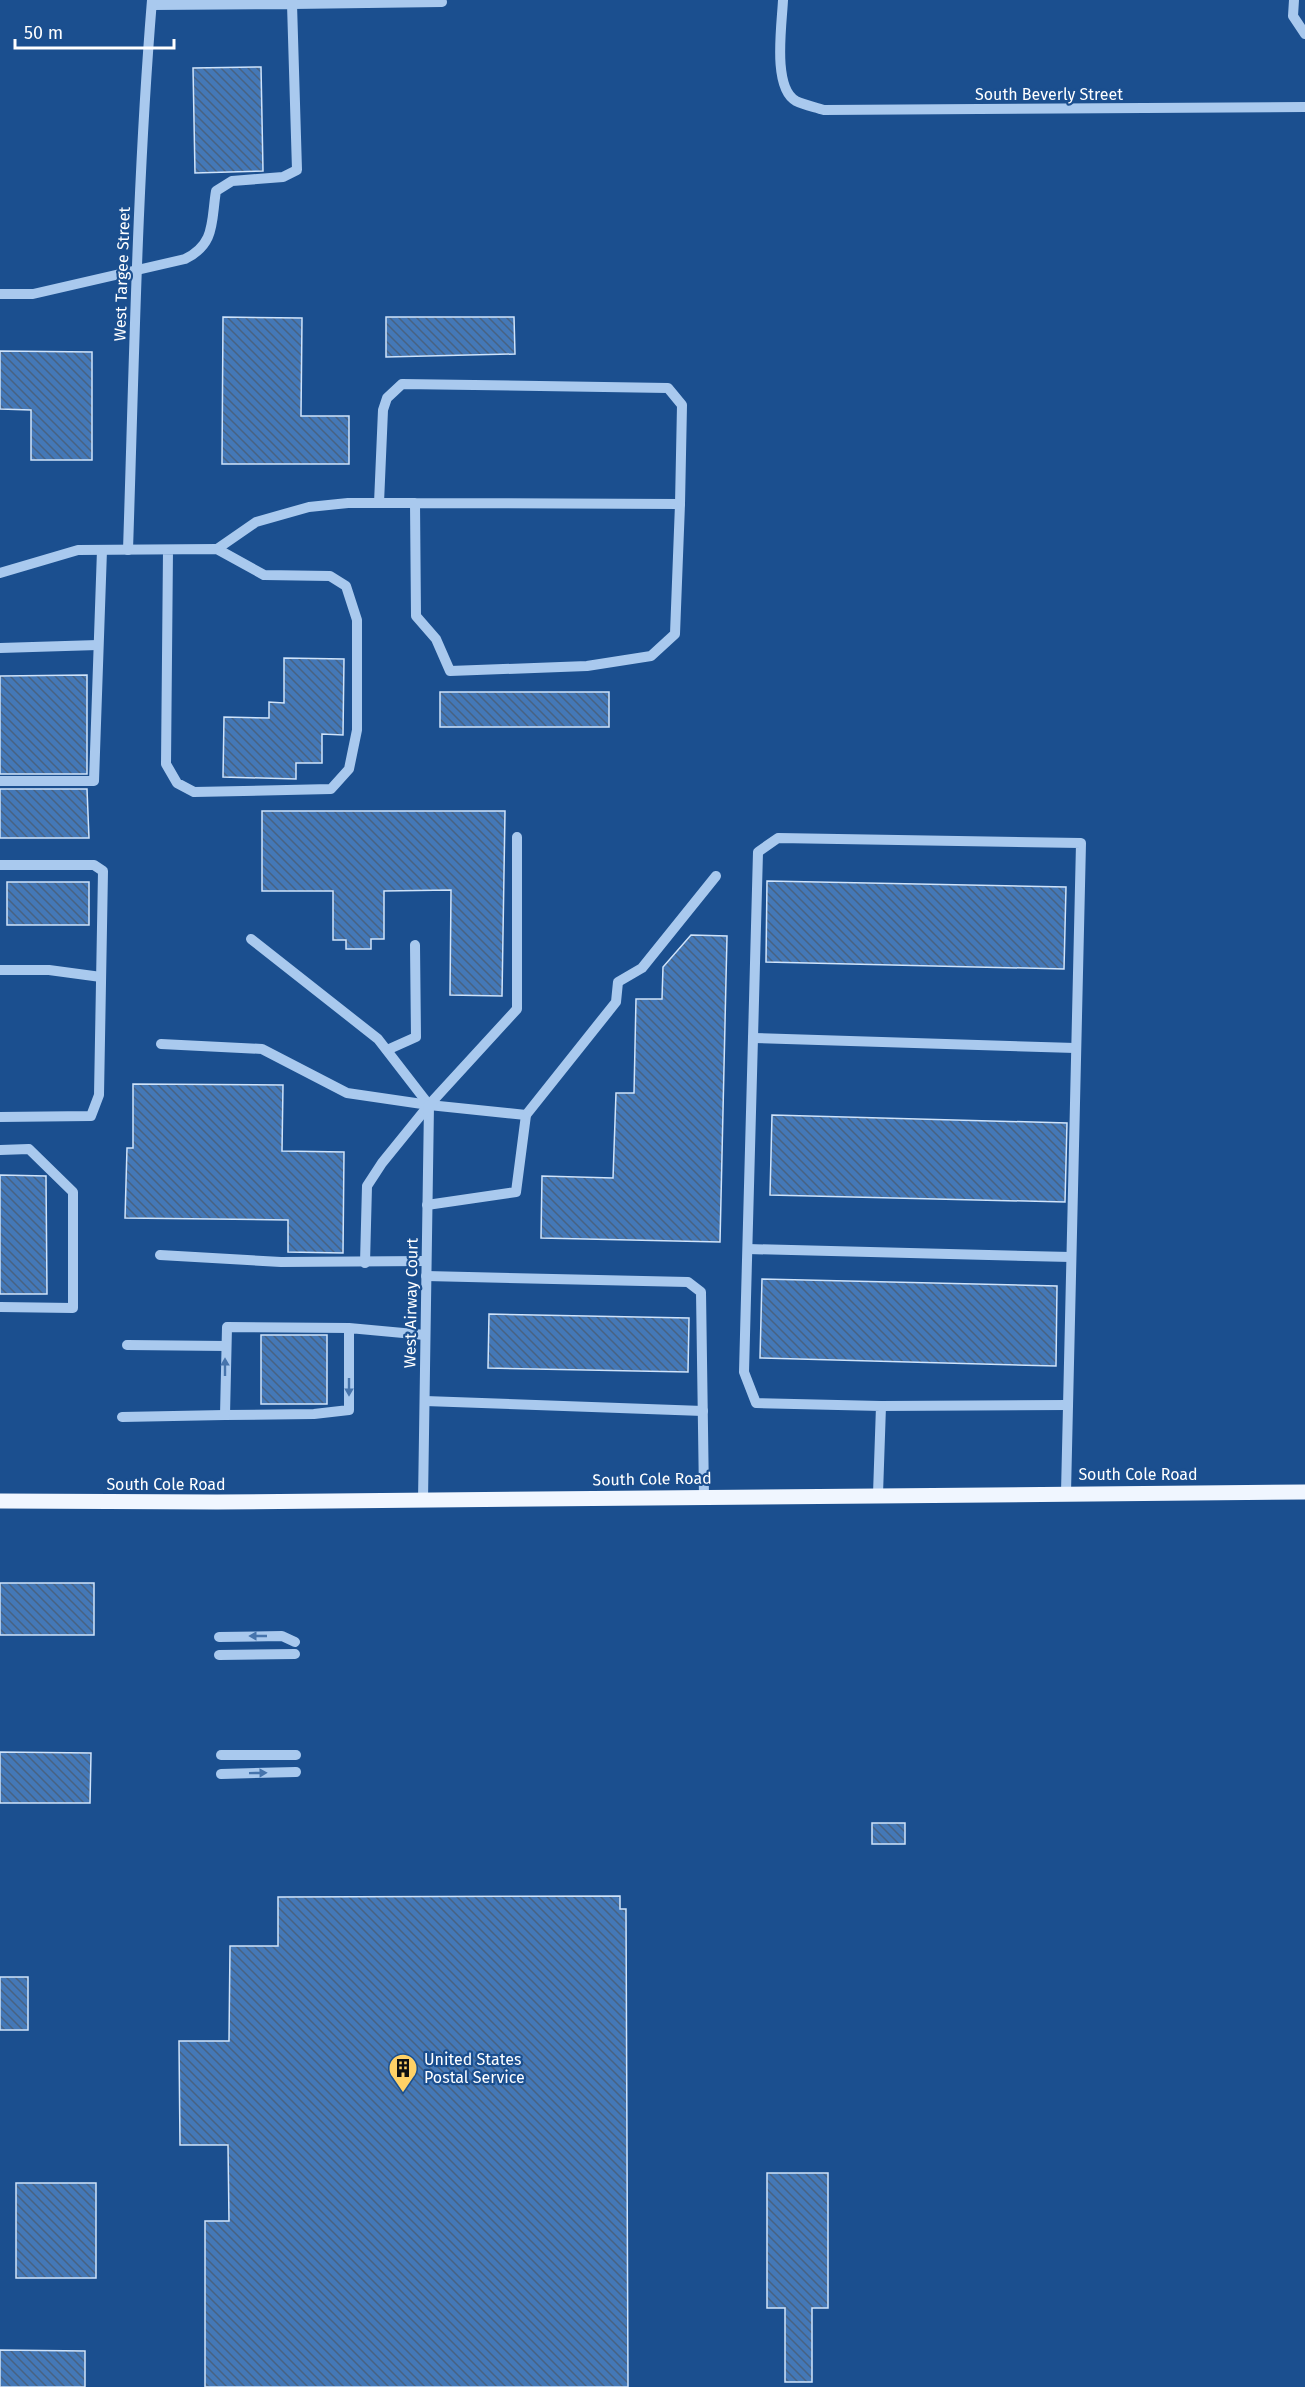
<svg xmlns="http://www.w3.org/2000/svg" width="1305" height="2387" font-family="'Fira Sans',sans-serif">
<defs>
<pattern id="building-back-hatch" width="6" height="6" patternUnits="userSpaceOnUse" patternTransform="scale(1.5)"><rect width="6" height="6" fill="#4478b7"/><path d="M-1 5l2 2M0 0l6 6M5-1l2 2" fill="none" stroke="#486282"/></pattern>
</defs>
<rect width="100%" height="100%" fill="#1b4f8f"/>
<g fill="url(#building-back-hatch)" stroke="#cfe3fa" stroke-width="1.5">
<polygon points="261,67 263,171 195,173 193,68"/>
<polygon points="223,317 302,318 301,416 349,416 349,464 222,464"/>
<polygon points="386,317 514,317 515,354 386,357"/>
<polygon points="0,351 92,352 92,460 31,460 31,410 0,409"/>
<polygon points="284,658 344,659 343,735 322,734 322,763 296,763 296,779 223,777 224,717 269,718 269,702 284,703"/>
<polygon points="87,675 87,774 0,774 0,676"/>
<rect x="440" y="692" width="169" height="35"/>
<polygon points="0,789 87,789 89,838 0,838"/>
<polygon points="262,811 505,811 502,996 450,995 451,890 384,891 384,939 371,939 371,949 346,949 346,940 333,940 333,891 262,891"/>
<polygon points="767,881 1066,887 1064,969 766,962"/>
<rect x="7" y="882" width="82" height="43"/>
<polygon points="691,935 727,936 720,1242 541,1238 542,1176 613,1178 616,1093 634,1093 636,999 662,999 663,967"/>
<polygon points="133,1084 283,1085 282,1151 344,1152 343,1253 288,1252 288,1220 125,1218 127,1148 133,1148"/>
<polygon points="772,1115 1067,1123 1065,1202 770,1195"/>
<polygon points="0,1175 46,1176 47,1294 0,1294"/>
<polygon points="762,1279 1057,1286 1056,1366 760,1358"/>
<polygon points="489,1314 689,1318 688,1372 488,1368"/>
<rect x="261" y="1335" width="66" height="69"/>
<rect x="0" y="1583" width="94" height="52"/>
<polygon points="0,1752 91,1753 90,1803 0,1803"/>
<rect x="872" y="1823" width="33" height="21"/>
<polygon points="620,1896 620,1909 626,1909 628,2387 205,2387 205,2221 229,2221 228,2145 180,2145 179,2041 229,2041 230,1946 278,1946 278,1897"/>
<rect x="0" y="1977" width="28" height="53"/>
<polygon points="767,2173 828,2173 828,2308 812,2308 812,2382 785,2382 785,2308 767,2308"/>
<rect x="16" y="2183" width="80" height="95"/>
<polygon points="0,2350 85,2351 85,2387 0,2387"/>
</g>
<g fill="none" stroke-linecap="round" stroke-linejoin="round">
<g stroke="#a9c9ee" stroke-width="10">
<path d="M783 0C782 24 772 88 796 101 804 105 815 107 824 110L1305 107"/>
<polyline points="1294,0 1293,16 1305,34"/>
<polyline points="292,4 442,2"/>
<path d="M0 294H33L185 259C216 244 211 221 216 191L232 181 283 177 297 170 292 4 152 5"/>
<polyline points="379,503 383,410 387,398 402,384 668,388 682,405 680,504"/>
<polyline points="217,549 256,522 309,507 348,503 415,503 680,504 675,634 651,656 587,666 450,671 436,639 416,616 415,503"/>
<path d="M128 550C134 367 137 183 152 0"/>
<polyline points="0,573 78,550 217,549 264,575 330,576 346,586 357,620 357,730 349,769 331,789 194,792 177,783 166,764 168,550"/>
<polyline points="0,648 98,645"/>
<polyline points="0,781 94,781 102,550"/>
<polyline points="0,865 94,865 103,871 99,1095 91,1116 0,1117"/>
<polyline points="251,939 378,1039 429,1105"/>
<polyline points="0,970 49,970 101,977"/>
<polyline points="753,1038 1075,1048"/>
<polyline points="161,1044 262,1049 347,1093 429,1105 526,1115"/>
<polyline points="387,1050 416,1037 415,945"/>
<polyline points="0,1150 29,1149 73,1192 73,1308 0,1307"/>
<polyline points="427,1205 516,1192 526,1115 616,1002 618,982 642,968 716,876"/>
<polyline points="748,1249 1071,1257"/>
<polyline points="160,1255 281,1262 426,1261"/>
<polyline points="365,1263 367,1186 382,1163 429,1105 517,1009 517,837"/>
<polyline points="426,1276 688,1282 701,1292 704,1496"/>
<polyline points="349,1328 349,1410 314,1414 225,1415 227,1327 349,1328 425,1335"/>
<polyline points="127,1345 226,1346"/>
<polyline points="425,1401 703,1411"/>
<polyline points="881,1406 1068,1405"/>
<polyline points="122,1417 225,1415"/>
<polyline points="878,1494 881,1406 756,1403 744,1372 758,852 778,838 1081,843 1066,1493"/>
<polyline points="423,1501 429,1105"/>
<polyline points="219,1637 282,1636 295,1642"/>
<polyline points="219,1655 295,1654"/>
<polyline points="221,1755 296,1755"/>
<polyline points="221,1774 296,1772"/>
</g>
<polyline stroke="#f0f6ff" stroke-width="15" points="0,1501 217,1502 1305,1492"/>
</g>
<defs><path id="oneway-solid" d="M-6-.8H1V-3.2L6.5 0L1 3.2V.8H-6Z" transform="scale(1.5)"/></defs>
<g fill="#4674ac">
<use href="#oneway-solid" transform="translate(225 1367) rotate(-90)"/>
<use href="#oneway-solid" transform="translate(349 1387) rotate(90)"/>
<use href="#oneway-solid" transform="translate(258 1636) rotate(180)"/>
<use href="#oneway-solid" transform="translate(258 1773) rotate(-1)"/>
</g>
<defs>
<g id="building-pin" transform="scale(1.5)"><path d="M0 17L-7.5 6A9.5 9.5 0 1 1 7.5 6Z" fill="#ffd166" stroke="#1b4f8f"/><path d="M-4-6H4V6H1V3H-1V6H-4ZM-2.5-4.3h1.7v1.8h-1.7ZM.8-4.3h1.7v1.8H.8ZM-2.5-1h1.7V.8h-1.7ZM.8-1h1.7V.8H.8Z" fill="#111"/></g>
</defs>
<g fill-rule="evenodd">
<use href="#building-pin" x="403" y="2068"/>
</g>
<g text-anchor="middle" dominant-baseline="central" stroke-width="4.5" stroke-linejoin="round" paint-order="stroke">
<g font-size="16" fill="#fff" stroke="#1b4f8f">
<text x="1049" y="94">South Beverly Street</text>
<text transform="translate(122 274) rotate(-88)">West Targee Street</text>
<text transform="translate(411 1303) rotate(-89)">West Airway Court</text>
<text x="1138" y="1474">South Cole Road</text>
<text transform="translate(652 1479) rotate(-1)">South Cole Road</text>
<text x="166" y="1484">South Cole Road</text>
</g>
<g font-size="16" fill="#fff" stroke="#1b4f8f" text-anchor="start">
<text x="424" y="2059">United States<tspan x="424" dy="18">Postal Service</tspan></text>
</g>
</g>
<path d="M15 39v9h159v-9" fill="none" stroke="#ffffff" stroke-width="3"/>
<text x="24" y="39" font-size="18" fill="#ffffff" stroke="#1b4f8f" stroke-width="4.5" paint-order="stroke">50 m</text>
</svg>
